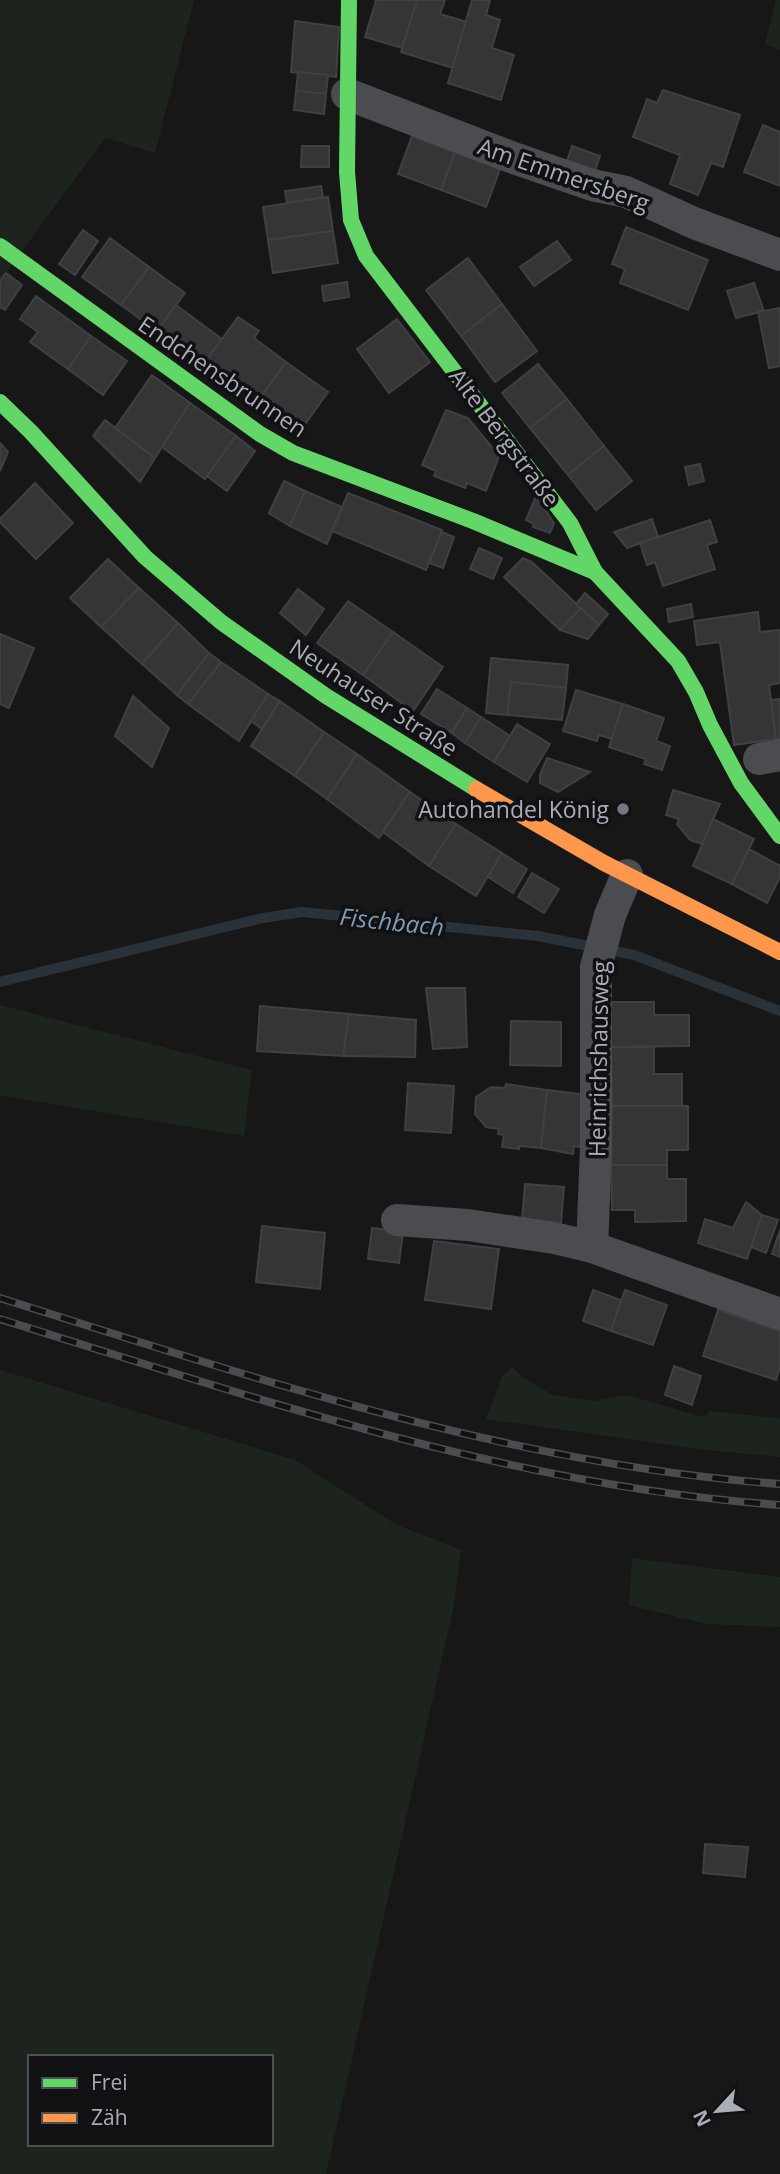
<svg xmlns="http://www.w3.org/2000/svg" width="780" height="2174" font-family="'Open Sans',sans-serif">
<rect width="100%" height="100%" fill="#171717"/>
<g fill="#1d241e" fill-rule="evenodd">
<polygon points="0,0 194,0 155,153 105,138 0,281"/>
<polygon points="776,0 780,0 780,50 765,44"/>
<polygon points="0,1005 252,1070 244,1136 0,1095"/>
<polygon points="513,1367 522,1377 553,1395 593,1401 627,1395 703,1417 710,1411 780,1418 780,1457 706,1450 486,1419 502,1376"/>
<path d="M0 1370 295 1460 397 1525 461 1550 454 1605 326 2174H0ZM30 2057H271V2144H30Z"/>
<polygon points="632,1558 780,1577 780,1627 706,1624 629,1605"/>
</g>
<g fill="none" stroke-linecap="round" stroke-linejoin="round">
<polyline stroke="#2a3239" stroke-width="10" points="0,982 263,918 302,912 538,936 634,955 780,1011"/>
</g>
<g fill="#353536" stroke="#3f4043" stroke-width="2">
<polygon points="375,0 417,0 402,48 365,37 376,1"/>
<polygon points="417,0 445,0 440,14 467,22 453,68 401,52"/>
<polygon points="472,0 490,0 486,15 500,20 492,48 514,55 501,100 448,83"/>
<polygon points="295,21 339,27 336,77 291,72"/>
<polygon points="298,72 328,75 326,94 296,91"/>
<polygon points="663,90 740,115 723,167 711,163 698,195 670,184 680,155 633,137 647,99 657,103"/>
<polygon points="296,91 326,94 324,114 294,110"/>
<polygon points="763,125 780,132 780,186 744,172"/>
<polygon points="412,136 455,152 441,190 398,174"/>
<polygon points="302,146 329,146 329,167 301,167"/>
<polygon points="572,146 600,156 594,174 566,164"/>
<polygon points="455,152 500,169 486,207 441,190"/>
<polygon points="321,186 323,197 287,203 285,191"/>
<polygon points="328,197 333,231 268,240 263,207"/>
<polygon points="626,227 708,260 688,310 620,283 625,269 612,264"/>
<polygon points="83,230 98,241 75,275 59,264"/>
<polygon points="333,231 338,263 273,273 268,240"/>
<polygon points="110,238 149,267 121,305 82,277"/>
<polygon points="557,241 571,260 534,286 520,267"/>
<polygon points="468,258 502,304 461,336 426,290"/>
<polygon points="149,267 185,293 157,331 121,305"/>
<polygon points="6,273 22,285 5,310 0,307 0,281"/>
<polygon points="347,282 349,297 324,301 322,286"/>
<polygon points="754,283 764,311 736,318 727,291"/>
<polygon points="36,296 91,336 68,369 30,342 38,332 20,319"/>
<polygon points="502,304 537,351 495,382 461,336"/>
<polygon points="176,305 222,339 203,365 157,331"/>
<polygon points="780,308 780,366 769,368 758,312"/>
<polygon points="238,317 259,331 254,338 286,362 256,404 203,365"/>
<polygon points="397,319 430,362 389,393 357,349"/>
<polygon points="91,336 127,361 103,395 68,369"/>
<polygon points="286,362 328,392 298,434 256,404"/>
<polygon points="538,364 567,399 530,428 502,393"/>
<polygon points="152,375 190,403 155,458 115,428"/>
<polygon points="567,399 604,446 568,475 530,428"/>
<polygon points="190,403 236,436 205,479 162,447"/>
<polygon points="446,410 468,418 499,456 486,491 467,483 465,488 434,476 436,471 422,465"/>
<polygon points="105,420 155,458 140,482 93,436"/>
<polygon points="236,436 255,451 227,491 207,476"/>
<polygon points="0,443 8,452 0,471"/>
<polygon points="604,446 632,481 596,510 568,475"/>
<polygon points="700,464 704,481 689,485 685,467"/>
<polygon points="284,481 305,491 290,526 269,513"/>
<polygon points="35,483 73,523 36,559 0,522 0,519"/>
<polygon points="305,491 342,507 327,544 290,526"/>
<polygon points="348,493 442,530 426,570 332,531"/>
<polygon points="536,496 554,523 550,533 533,527 534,524 526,520"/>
<polygon points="652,519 658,537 627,548 614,532"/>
<polygon points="710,520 717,542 707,545 715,569 663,586 655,562 647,565 640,543"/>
<polygon points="442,532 454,537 443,568 429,563"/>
<polygon points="479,548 502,558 493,579 470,569"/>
<polygon points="523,558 532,562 581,608 560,630 504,577"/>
<polygon points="108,559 139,588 101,627 70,598"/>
<polygon points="139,588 178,623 142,664 101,627"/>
<polygon points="298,589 324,609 306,635 280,613"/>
<polygon points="585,593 608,614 599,625 576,604"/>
<polygon points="348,601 393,632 363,675 317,643"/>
<polygon points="691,604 693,617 669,622 667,609"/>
<polygon points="581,608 599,625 588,639 560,630"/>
<polygon points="758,612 760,632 780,630 780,683 769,685 776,739 734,745 720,642 697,645 694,621"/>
<polygon points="178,623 209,653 177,695 142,664"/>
<polygon points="393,632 443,667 413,711 363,675"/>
<polygon points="0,634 34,648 9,708 0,704"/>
<polygon points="209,653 221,662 188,704 177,695"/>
<polygon points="491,658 568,665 566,688 511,682 507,715 486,713"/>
<polygon points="221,662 268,694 239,741 188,704"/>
<polygon points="511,682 566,688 562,720 507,715"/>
<polygon points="437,689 467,708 452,733 421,714"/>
<polygon points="576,690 623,704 612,739 599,735 597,741 563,731"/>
<polygon points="268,694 280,701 262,729 251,721"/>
<polygon points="133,696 169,728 152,767 115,736"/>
<polygon points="780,699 780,739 776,739 771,700"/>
<polygon points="280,701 324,732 295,776 251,746"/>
<polygon points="623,704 664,718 656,741 670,746 662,770 644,764 646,759 609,747"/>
<polygon points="467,708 481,717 465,743 452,733"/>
<polygon points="481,717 510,736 494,762 465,743"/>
<polygon points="517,724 550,744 527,782 494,762"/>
<polygon points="324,732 357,754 327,799 295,776"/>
<polygon points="357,754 410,792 379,838 327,799"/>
<polygon points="547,758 590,772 558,792 540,783 540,775"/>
<polygon points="673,790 720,804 702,844 690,840 677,824 679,819 666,815"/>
<polygon points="410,792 456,824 429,866 383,832"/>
<polygon points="713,819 754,839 732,884 693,866"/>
<polygon points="456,824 502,853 476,896 429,866"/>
<polygon points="749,849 780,866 780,877 767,903 732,884"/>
<polygon points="502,853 527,869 513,893 488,877"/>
<polygon points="532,873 559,889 544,913 518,897"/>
<polygon points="426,988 465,988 467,1047 433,1049"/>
<polygon points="611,1002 654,1002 654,1015 689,1015 689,1046 611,1047"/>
<polygon points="260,1006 349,1014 343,1056 257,1051"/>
<polygon points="349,1014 416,1020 415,1057 343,1056"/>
<polygon points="511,1021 561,1022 561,1066 510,1065"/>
<polygon points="611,1047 654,1047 654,1074 682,1074 682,1106 612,1106"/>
<polygon points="408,1083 454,1086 451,1133 405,1130"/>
<polygon points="506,1084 547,1090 541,1148 519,1146 519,1149 502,1147 504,1135 498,1134 499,1129 486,1127 475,1114 476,1097 491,1087 505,1088"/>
<polygon points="547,1090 587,1095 586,1148 574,1146 573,1154 541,1148"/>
<polygon points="612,1106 688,1106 688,1150 667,1150 667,1165 611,1165"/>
<polygon points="611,1165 667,1165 667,1179 686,1179 686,1221 635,1222 635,1210 612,1210"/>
<polygon points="525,1184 564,1187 561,1223 522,1220"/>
<polygon points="746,1202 762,1215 747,1259 698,1243 705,1219 733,1228"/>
<polygon points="762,1215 778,1220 766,1253 751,1247"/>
<polygon points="262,1226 325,1233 320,1289 256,1282"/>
<polygon points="372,1228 403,1232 399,1263 368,1259"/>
<polygon points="780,1230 780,1257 772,1254"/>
<polygon points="434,1241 499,1249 491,1309 425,1300"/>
<polygon points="593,1290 621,1300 611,1331 583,1321"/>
<polygon points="625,1290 667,1305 653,1345 611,1331"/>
<polygon points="718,1310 780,1331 780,1367 776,1380 703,1356"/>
<polygon points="674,1366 701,1376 692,1405 665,1395"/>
<polygon points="705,1844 748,1847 745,1877 703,1873"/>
</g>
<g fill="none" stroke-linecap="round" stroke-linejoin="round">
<g stroke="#4b4c50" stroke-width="32">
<polyline points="347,94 511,157 592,185 626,192 694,223 780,255"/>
<polyline points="759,759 780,755"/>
<polyline points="397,1220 468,1225 554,1238 592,1247 780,1314"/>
<polyline points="592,1247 596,1148 596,967 610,915 627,875"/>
</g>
<g stroke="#63d668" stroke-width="16">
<polyline points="349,0 347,172 351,220 366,256 570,523 595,572 678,661 696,692 710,725 741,783 780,836"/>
<polyline points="0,246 260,434 293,453 473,521 595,572"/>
<polyline points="0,402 31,432 145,557 221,622 326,696 476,789"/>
</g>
<polyline stroke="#ff974d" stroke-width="16" points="476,789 604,863 780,952"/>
<g stroke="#4b4c4f" stroke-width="8">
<g id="rail">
<path d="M0 1298C254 1378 512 1465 780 1484"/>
<path d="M0 1319C255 1398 512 1486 780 1505"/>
</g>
</g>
<use href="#rail" stroke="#111113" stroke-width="5" stroke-dasharray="16" stroke-linecap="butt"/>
</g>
<circle fill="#757880" stroke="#111113" stroke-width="2.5" cx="623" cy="809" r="7"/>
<g text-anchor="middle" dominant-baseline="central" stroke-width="7" stroke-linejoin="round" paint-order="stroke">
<g font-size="23" fill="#a8adb8" stroke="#111113">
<text transform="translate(564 174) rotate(19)">Am Emmersberg</text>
<text transform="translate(223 376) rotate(34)">Endchensbrunnen</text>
<text transform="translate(505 437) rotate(53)">Alte Bergstraße</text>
<text transform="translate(374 697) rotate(33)">Neuhauser Straße</text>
<text transform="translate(598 1059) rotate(-89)">Heinrichshausweg</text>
</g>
<g font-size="23" fill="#a8adb8" stroke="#111113" text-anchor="end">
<text x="609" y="809">Autohandel König</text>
</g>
<g font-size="24" font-style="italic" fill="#7f9bb3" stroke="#111113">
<text transform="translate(392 921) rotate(6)">Fischbach</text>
</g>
</g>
<rect x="28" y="2055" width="245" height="91" fill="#111113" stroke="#4d4f55" stroke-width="2"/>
<rect x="42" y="2078" width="35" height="10" fill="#63d668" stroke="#4d4f55" stroke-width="2"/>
<text x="91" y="2090" font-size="21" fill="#a8adb8">Frei</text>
<rect x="42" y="2113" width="35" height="10" fill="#ff974d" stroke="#4d4f55" stroke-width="2"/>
<text x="91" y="2125" font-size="21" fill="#a8adb8">Zäh</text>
<g transform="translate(717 2111) rotate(244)" stroke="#111113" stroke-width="5" paint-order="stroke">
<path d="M0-5L12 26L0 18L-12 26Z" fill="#a8adb8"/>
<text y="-10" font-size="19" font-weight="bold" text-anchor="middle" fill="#a8adb8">N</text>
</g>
</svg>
